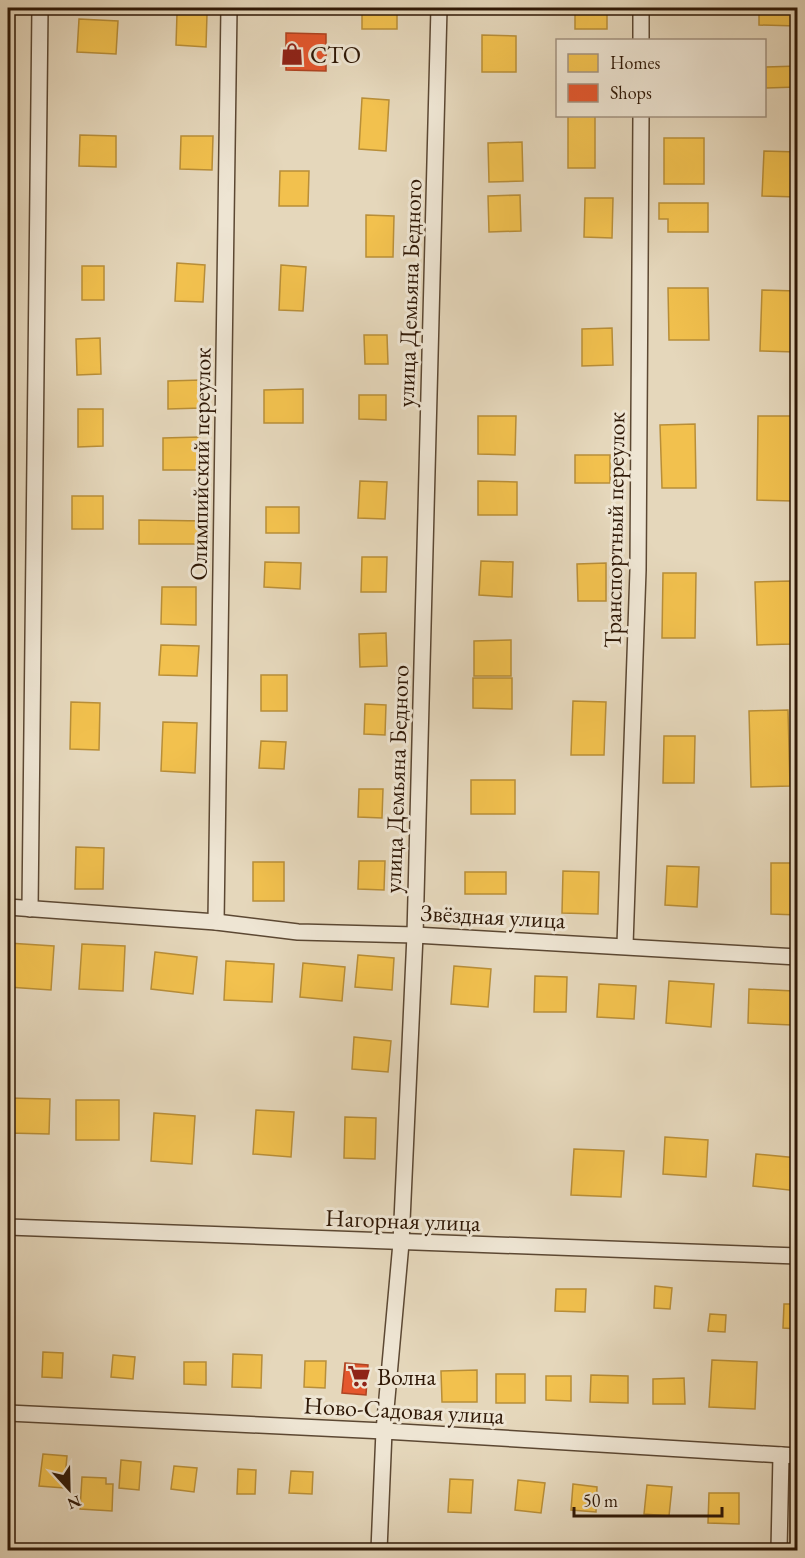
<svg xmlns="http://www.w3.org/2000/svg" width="805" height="1558" font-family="'EB Garamond',serif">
<rect width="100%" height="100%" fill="#e5d7bb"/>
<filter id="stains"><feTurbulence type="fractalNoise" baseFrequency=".00333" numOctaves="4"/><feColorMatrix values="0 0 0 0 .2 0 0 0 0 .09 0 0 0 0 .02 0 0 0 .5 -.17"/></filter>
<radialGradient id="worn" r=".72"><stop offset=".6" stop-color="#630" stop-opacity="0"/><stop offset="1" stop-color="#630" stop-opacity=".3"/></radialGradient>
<g fill="#f2c14e" stroke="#b88e38" stroke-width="1.5">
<rect x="362" y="8" width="35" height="21"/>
<rect x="575" y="8" width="32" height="21"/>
<polygon points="759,8 798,8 797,26 759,25"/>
<polygon points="177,13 207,14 206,47 176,45"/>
<polygon points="79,19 118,21 116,54 77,52"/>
<polygon points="482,35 516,36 516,72 482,72"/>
<polygon points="8,48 12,49 10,95 8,95"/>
<polygon points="798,66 798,87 766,88 766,67"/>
<polygon points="362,98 389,100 386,151 359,149"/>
<rect x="568" y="116" width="27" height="52"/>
<polygon points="80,135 116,136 116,167 79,166"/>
<polygon points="181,136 213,136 212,170 180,169"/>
<rect x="664" y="138" width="40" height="46"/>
<polygon points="522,142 523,181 489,182 488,143"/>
<polygon points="764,151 798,152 798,197 762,196"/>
<polygon points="280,171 309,171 308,206 279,206"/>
<polygon points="520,195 521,231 489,232 488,196"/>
<polygon points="585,198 613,198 612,238 584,237"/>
<polygon points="659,203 708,203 708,232 668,232 668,219 659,219"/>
<polygon points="366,215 394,216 393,257 366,257"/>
<polygon points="177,263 205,265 203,302 175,301"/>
<polygon points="281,265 306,267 303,311 279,310"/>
<rect x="82" y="266" width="22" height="34"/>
<polygon points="668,288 708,288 709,340 669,340"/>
<polygon points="762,290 797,291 795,352 760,351"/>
<polygon points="612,328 613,365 582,366 582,329"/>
<polygon points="364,335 387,335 388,364 365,364"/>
<polygon points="100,338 101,374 77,375 76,339"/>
<polygon points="201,380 202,408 168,409 168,381"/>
<polygon points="303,389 303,423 264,423 264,390"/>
<polygon points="359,395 386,395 386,420 359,419"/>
<polygon points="78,409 103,409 103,446 78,447"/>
<polygon points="478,416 516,416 515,455 478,454"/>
<polygon points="758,416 794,416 793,501 757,500"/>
<polygon points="695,424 696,488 662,488 660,425"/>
<polygon points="200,437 200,470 163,470 163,438"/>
<rect x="575" y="455" width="35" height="28"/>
<polygon points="360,481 387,482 385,519 358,518"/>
<polygon points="478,481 517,482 517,515 478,515"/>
<rect x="72" y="496" width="31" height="33"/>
<rect x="266" y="507" width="33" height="26"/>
<polygon points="139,520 205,521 204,544 139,544"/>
<polygon points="362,557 387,557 386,592 361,592"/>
<polygon points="481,561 513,562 512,597 479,595"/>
<polygon points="265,562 301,563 300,589 264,587"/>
<polygon points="606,563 606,601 578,601 577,564"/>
<polygon points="663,573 696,573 695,638 662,638"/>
<polygon points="790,581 792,644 757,645 755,582"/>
<polygon points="162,587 196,587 196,625 161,624"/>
<polygon points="386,633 387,666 360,667 359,634"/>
<polygon points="511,640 511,676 474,676 474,641"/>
<polygon points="161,645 199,646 197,676 159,675"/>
<rect x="261" y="675" width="26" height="36"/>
<polygon points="473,678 512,678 512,709 473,708"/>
<polygon points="573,701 606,702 604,755 571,755"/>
<polygon points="71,702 100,703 99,750 70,749"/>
<polygon points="365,704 386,705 385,735 364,734"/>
<polygon points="788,710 790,786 751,787 749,711"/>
<polygon points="163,722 197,723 195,773 161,771"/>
<rect x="8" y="728" width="5" height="36"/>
<polygon points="664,736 695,736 694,783 663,783"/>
<polygon points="261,741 286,742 284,769 259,768"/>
<rect x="471" y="780" width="44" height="34"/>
<polygon points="359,789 383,789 382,818 358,817"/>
<polygon points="76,847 104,848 103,889 75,889"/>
<polygon points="359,861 385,861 384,890 358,889"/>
<rect x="253" y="862" width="31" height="39"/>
<polygon points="771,863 798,863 798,915 771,914"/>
<polygon points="667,866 699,867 697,907 665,905"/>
<polygon points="563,871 599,872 598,914 562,913"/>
<rect x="465" y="872" width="41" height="22"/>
<polygon points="8,943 54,946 51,990 8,987"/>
<polygon points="82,944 125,946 123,991 79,989"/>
<polygon points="155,952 197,957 193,994 151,989"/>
<polygon points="358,955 394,958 392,990 355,987"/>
<polygon points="226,961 274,964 272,1002 224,1000"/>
<polygon points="303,963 345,967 342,1001 300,997"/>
<polygon points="454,966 491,969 488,1007 451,1004"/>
<polygon points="535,976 567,977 566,1012 534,1012"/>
<polygon points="669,981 714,984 711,1027 666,1023"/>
<polygon points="599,984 636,986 634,1019 597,1017"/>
<polygon points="749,989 794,991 792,1025 748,1023"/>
<polygon points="354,1037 391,1041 388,1072 352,1069"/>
<polygon points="8,1098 50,1099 49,1134 8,1133"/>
<rect x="76" y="1100" width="43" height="40"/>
<polygon points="256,1110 294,1112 291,1157 253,1154"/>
<polygon points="154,1113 195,1116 192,1164 151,1161"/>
<polygon points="345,1117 376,1118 375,1159 344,1158"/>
<polygon points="665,1137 708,1140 706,1177 663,1174"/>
<polygon points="574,1149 624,1151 621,1197 571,1195"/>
<polygon points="756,1154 798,1158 798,1191 753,1186"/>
<polygon points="655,1286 672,1288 670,1309 654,1308"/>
<polygon points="556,1289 586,1289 585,1312 555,1311"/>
<polygon points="784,1304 798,1304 798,1329 783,1328"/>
<polygon points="710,1314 726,1315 725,1332 708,1331"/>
<polygon points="43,1352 63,1353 62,1378 42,1377"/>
<polygon points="233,1354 262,1355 261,1388 232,1387"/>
<polygon points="113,1355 135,1357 133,1379 111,1377"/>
<polygon points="712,1360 757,1362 755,1409 709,1407"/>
<polygon points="305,1361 326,1361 325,1388 304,1387"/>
<polygon points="184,1362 206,1362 206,1385 184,1384"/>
<polygon points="477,1370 477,1402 442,1402 441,1371"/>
<rect x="496" y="1374" width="29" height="29"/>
<polygon points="591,1375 628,1376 628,1403 590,1402"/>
<polygon points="546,1376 571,1376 571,1401 546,1400"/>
<polygon points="684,1378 685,1404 653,1404 653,1379"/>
<polygon points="43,1454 67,1456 64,1488 39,1486"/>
<polygon points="121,1460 141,1462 139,1490 119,1488"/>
<polygon points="174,1466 197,1468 194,1492 171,1489"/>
<polygon points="238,1469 256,1470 255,1494 237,1494"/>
<polygon points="291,1471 313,1472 312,1494 289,1493"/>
<polygon points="82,1477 106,1478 106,1484 113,1484 112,1511 80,1509"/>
<polygon points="450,1479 473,1480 471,1513 448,1512"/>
<polygon points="518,1480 545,1483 541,1513 515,1510"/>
<polygon points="573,1484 597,1487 596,1512 571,1510"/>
<polygon points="647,1485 672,1487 669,1516 644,1514"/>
<polygon points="709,1493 739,1493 739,1524 708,1523"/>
</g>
<g fill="#e4572e" stroke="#ae4422" stroke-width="1.5">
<polygon points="286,33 326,34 326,71 286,70"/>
<polygon points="345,1363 368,1365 366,1395 342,1393"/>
</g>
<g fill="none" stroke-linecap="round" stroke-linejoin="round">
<g stroke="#5c4833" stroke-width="18">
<g id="minor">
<polyline points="641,40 641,8"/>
<polyline points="8,907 216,922 298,932 415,935 798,957"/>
<polyline points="30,909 40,8"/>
<polyline points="216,922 229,8"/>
<polyline points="625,945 638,570 641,116"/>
<polyline points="8,1227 798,1256"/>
<polyline points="8,1413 384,1431 798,1456"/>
<polyline points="379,1550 384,1431 401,1243 415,935 439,8"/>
<polyline points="779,1550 781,1455"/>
</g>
</g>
<use href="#minor" stroke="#eee5d3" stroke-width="15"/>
</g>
<defs>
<g id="shop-bare" transform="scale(1.8)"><path d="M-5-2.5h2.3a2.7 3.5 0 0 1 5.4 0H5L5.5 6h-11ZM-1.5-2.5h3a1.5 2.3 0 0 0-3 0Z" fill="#8f2418" stroke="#eee5d3" stroke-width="2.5" paint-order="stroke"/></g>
<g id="supermarket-bare" transform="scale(1.8)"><path d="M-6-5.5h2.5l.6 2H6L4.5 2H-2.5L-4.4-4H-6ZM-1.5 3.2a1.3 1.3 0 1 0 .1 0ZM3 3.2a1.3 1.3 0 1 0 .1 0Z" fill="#8f2418" stroke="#eee5d3" stroke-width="2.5" paint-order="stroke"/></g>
</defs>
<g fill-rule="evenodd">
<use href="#shop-bare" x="292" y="54"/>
<use href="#supermarket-bare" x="359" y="1376"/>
</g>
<g text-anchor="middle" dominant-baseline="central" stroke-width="6" stroke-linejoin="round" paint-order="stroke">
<g font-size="24" fill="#2f1806" stroke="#eee5d3" text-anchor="start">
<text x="310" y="54">СТО</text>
<text x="377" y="1376">Волна</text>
</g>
<g font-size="24" fill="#2f1806" stroke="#eee5d3">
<text transform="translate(409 293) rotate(-88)">улица Демьяна Бедного</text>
<text transform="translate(200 464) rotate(-89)">Олимпийский переулок</text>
<text transform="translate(614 530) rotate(-89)">Транспортный переулок</text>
<text transform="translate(396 779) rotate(-88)">улица Демьяна Бедного</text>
<text transform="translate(493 916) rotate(3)">Звёздная улица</text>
<text transform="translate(403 1220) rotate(2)">Нагорная улица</text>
<text transform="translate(404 1410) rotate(3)">Ново-Садовая улица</text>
</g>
</g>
<rect width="805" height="1558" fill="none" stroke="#e5d7bb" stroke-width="30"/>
<rect x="9" y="9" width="787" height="1540" fill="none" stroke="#2f1806" stroke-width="3"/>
<rect x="15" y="15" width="775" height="1528" fill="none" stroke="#2f1806" stroke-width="1.5"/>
<rect x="556" y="39" width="210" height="78" fill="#eee5d3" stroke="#a29381" stroke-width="1.5"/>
<rect x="568" y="54" width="30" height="18" fill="#f2c14e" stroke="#a29381" stroke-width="1.5"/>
<text x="610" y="69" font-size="18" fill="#2f1806">Homes</text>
<rect x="568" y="84" width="30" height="18" fill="#e4572e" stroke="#a29381" stroke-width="1.5"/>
<text x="610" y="99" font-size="18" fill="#2f1806">Shops</text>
<g transform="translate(69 1489) rotate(158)" stroke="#eee5d3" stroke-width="4.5" paint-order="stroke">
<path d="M0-4.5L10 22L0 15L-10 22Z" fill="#2f1806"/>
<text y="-9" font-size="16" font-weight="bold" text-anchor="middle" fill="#2f1806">N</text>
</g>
<path d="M574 1507v9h148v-9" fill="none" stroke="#2f1806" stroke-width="3"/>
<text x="583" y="1507" font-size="18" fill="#2f1806" stroke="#eee5d3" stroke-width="4.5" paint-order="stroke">50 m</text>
<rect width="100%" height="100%" filter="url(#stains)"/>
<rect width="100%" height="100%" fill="url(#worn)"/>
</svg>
